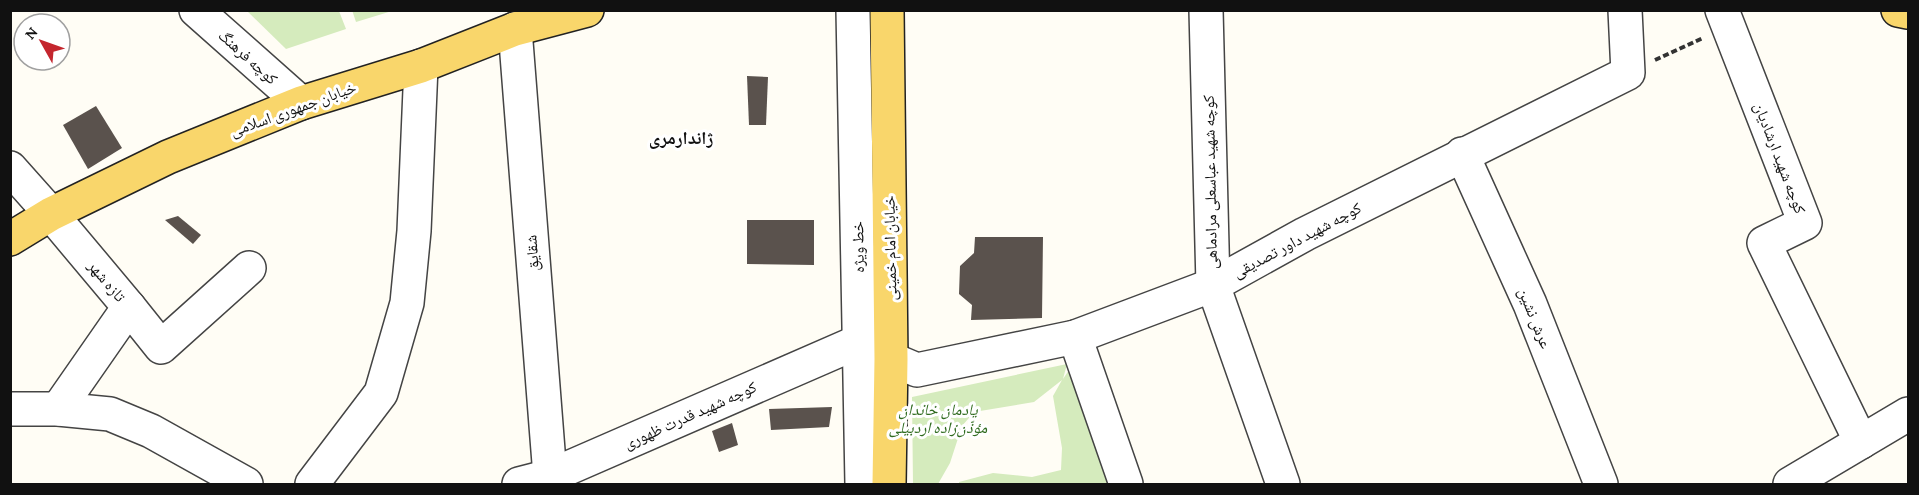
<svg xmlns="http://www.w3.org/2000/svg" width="1919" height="495" font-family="'Crimson Pro','Noto Naskh Arabic',serif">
<rect width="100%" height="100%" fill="#fffdf5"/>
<g fill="#d5ebbd">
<polygon points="352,10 392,10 392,11 356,22"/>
<polygon points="247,11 339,11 346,29 286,49"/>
<polygon points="1067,364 1063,379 1069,370 1109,484 959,484 959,482 993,473 1032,477 1061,470 1062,448 1053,396 1062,380 1034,402 974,412 962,426 950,463 938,484 913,484 912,397"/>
</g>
<g fill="#5a524d">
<polygon points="747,76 768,77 766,125 749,125"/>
<polygon points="96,106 122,148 88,169 63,125"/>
<polygon points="178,216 201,235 193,244 165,220"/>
<polygon points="747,220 814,220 814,265 747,264"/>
<polygon points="975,237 1043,237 1042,318 971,320 972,305 959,294 960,266 974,253"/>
<polygon points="832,407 829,427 771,430 769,409"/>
<polygon points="732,423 738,445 719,452 712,431"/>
</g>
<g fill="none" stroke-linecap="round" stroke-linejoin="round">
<g stroke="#444" stroke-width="36">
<g id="minor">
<polyline points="196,10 301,103"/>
<polyline points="853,10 862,484"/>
<polyline points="1206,10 1213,285 1283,484"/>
<polyline points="1722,10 1805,223 1764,243 1861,442"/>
<polyline points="515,29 550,476 549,484"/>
<polyline points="1462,154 1530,304 1601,484"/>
<polyline points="10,168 51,214 129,307 58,409"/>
<polyline points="129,307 161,347 249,268"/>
<polyline points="1075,337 1126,484"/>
<polyline points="10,409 58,409 110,414 151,431 246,484"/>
<polyline points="312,484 381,393 407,303 414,231 421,66"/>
<polyline points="519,484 550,476 860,341 891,359 917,370 1075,337 1213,285 1305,234 1628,73 1625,10"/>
<polyline points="1790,484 1908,414"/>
</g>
</g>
<g stroke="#222" stroke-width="36">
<g id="major">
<polyline points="887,10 891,359 889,484"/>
<polyline points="1898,10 1908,12"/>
<polyline points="10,239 51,214 168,157 301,103 421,66 515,29 587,10"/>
</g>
</g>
<polyline stroke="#333" stroke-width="4" stroke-dasharray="6 3" stroke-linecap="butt" points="1655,60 1703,38"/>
<use href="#minor" stroke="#fff" stroke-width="33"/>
<use href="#major" stroke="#f9d66b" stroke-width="33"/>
</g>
<g text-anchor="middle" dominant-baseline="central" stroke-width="6" stroke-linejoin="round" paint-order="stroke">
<g font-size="16" fill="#111" stroke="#fff">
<text transform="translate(248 57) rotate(42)">کوچه فرهنگ</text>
<text transform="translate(293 109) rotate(-20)">خیابان جمهوری اسلامی</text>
<text transform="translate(1780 158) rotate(69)">کوچه شهید ارشادیان</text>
<text transform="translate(1210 182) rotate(-91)">کوچه شهید عباسعلی مرادماهی</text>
<text transform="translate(1297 240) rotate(-28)">کوچه شهید داور تصدیقی</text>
<text transform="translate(858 247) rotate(-91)">خط ویژه</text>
<text transform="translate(890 248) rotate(-91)">خیابان امام خمینی</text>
<text transform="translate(532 253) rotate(-94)">شقایق</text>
<text transform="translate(107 281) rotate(50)">تازه شهر</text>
<text transform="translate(1535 318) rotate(68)">عرش نشین</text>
<text transform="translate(690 415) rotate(-24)">کوچه شهید قدرت ظهوری</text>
</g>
<g font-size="16" font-style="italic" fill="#2f6b1f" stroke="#fff">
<text x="938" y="409">یادمان خاندان<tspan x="938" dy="18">مؤذّن‌زاده اردبیلی</tspan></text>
</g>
<g font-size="18" font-weight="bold" fill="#111" stroke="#fff">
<text x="681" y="138">ژاندارمری</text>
</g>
</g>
<rect width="1919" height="495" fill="none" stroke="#111111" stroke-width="24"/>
<g transform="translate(42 42) rotate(310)"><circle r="28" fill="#ffffff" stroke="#a0a0a0" stroke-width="1.5"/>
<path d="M0-4.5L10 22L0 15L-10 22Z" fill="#c4262e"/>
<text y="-9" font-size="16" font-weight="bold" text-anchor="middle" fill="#111111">N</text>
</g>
</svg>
